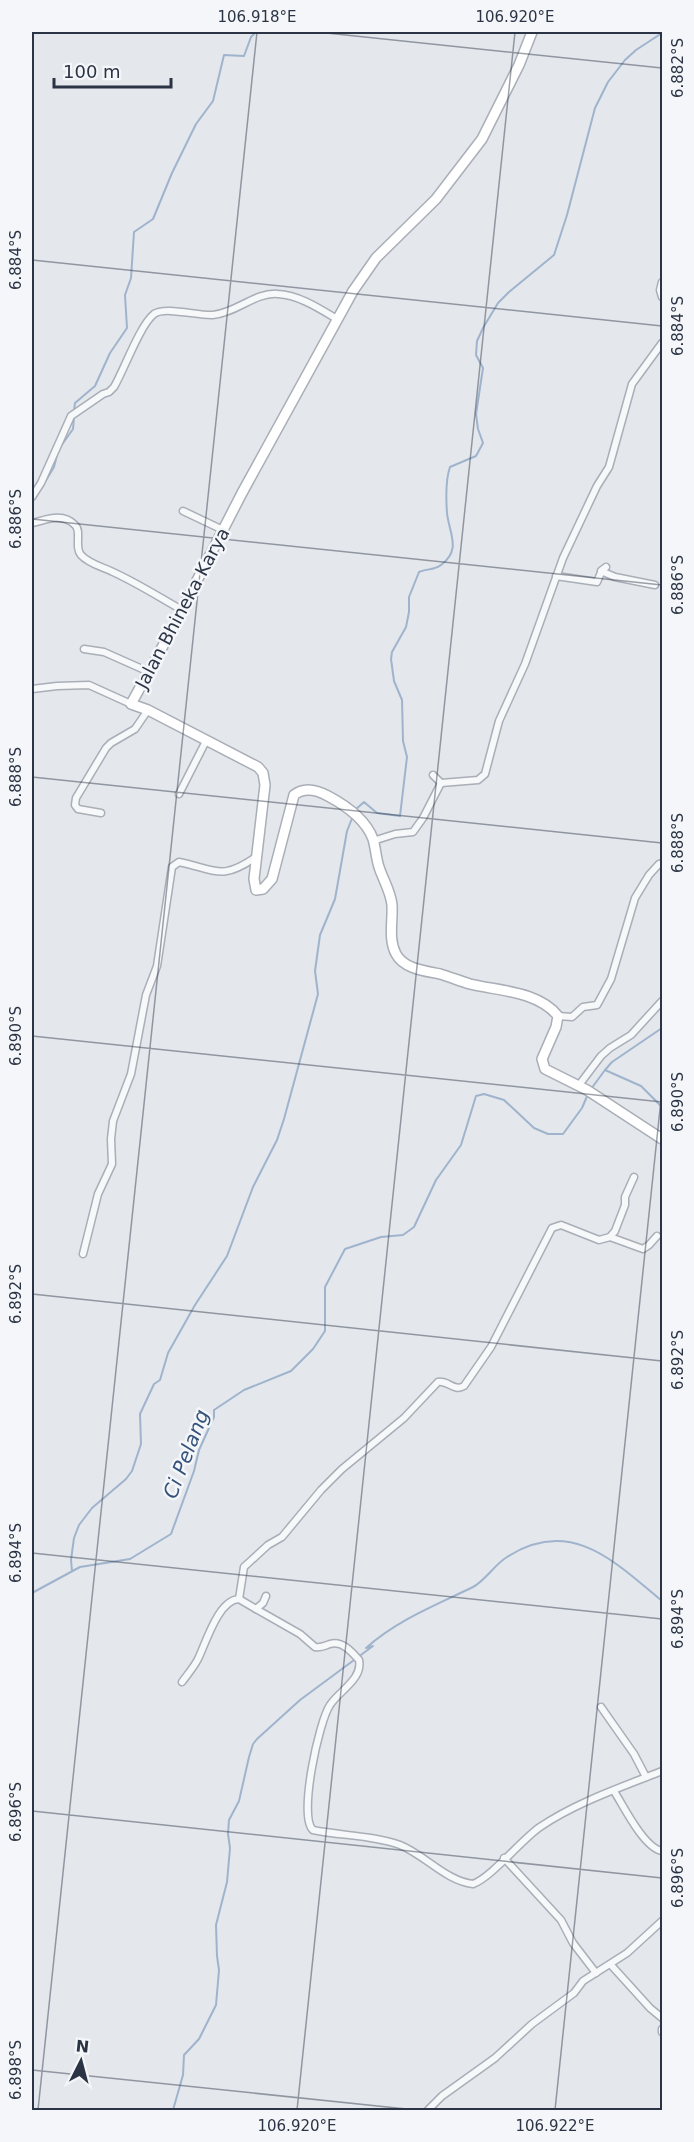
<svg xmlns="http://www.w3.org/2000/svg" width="694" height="2142" font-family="'DejaVu Sans',sans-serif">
<rect width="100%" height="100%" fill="#e4e7ec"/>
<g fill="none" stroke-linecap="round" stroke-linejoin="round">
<g stroke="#9fb4cc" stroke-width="2">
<polyline points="74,411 75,403 95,386 110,353 127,328 125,295 131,278 134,232 153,219 172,173 196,124 213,101 224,55 244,56 251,37 256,32"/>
<polyline points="61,446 73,429 74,417"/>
<polyline points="42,487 54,467 58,451"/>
<path d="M355 810 364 802 377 813 400 816 407 757 403 741 402 700 394 681 391 659 392 652 406 627 409 612V597L419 572C425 569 435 570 441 565 462 550 449 533 447 513 446 499 445 481 450 467L476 456 483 443 478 429 476 414 483 368 476 355 477 341 483 328 498 303 509 292 554 255 567 215 595 108 608 82 625 60 636 50 662 33"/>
<polyline points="605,1070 612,1062 662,1028"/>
<polyline points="591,1089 605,1070 641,1086 662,1107"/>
<polyline points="72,1571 71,1560 74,1538 79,1525 92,1508 126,1479 132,1471 141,1444 140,1414 154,1384 160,1380 168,1353 195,1305 227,1256 253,1187 277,1140 284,1119 318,994 315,971 320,935 335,899 347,831 353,816"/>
<polyline points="32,1593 80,1567 130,1559 171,1534 194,1471 199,1450 214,1417 214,1410 244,1390 291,1371 313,1349 325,1331 325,1287 345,1249 381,1237 403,1235 414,1227 436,1180 461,1145 476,1096 484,1094 504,1100 534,1128 548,1134 563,1134 582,1108 588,1094"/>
<path d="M173 2110 183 2075 184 2055 199 2039 216 2005 219 1970 217 1956 216 1925 227 1882 230 1848 228 1834 229 1820 239 1801 249 1757 253 1744 257 1739 300 1700 373 1646 366 1648C397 1620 436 1605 473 1587 486 1580 494 1565 507 1557 571 1516 615 1562 662 1601"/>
</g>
<g stroke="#a9aeb7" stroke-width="9">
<g id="street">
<polyline points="662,282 660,290 662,297"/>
<path d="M32 497 41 483 71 416 103 394 109 392 114 387C124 370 140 325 154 314 165 306 198 316 213 315 236 313 255 292 278 294 299 295 320 309 337 319"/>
<polyline points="183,511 223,530"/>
<path d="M32 523C46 520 62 512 75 525 82 531 74 547 81 555 89 564 103 567 113 572 137 583 159 597 182 610"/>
<polyline points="601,571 615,577 655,585"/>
<polyline points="556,576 597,582 602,570 606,567"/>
<polyline points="84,649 104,652 149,672"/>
<polyline points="32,689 57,686 89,685 131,704"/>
<polyline points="433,775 441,783 478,780 485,774 499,721 525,664 563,558 597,486 609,467 632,384 662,343"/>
<polyline points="179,794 206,741"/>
<polyline points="101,813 78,809 75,805 76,798 106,748 111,743 135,729 148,710"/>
<polyline points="373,841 395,834 413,832 423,818 441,783"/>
<polyline points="558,1016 572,1017 583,1007 597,1005 611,979 635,898 649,875 659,864 662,863"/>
<polyline points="579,1085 601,1056 610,1048 631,1035 662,1001"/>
<polyline points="610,1237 643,1249 649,1245 657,1236"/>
<path d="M83 1254 98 1194 112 1164 111 1139 113 1121 131 1074 146 995 157 966 172 867 179 862C217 870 221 881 256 857"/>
<polyline points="239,1599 256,1609 263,1603 266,1596"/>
<path d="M256 1609 300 1634 315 1647C322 1648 324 1646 330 1644 342 1640 352 1652 359 1660 363 1679 339 1691 330 1705 319 1721 298 1817 313 1830 342 1836 372 1835 400 1845 425 1855 446 1881 473 1884 492 1877 521 1840 540 1827 577 1802 622 1787 662 1771"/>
<path d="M182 1682C187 1675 194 1667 198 1659 206 1643 218 1600 239 1599L244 1567 268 1545 282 1537 321 1490 342 1469 404 1418 438 1382C448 1380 454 1392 464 1386L491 1347 552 1228 561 1225 599 1240 610 1237 615 1231 625 1205V1197L634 1177"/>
<polyline points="601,1707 634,1754 646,1777"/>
<path d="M614 1791C624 1807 644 1848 662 1851"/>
<polyline points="504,1858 561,1920 573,1943 596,1973"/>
<polyline points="611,1965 650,2008 662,2018"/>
<polyline points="662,2029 662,2032"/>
<polyline points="428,2110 442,2096 495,2058 532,2024 574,1993 583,1981 627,1953 662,1921"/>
</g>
</g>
<g stroke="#a9aeb7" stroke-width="12">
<path id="secondary" d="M532 32 519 65 482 139 436 199 376 258 353 291 242 493 170 633 131 704 148 710 258 767 263 773 265 785 254 879 256 890 263 889 272 879 294 795C304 787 317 790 328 796 345 805 366 820 373 839 376 849 376 860 380 870 384 881 391 893 392 905 393 921 388 939 396 954 404 969 425 971 440 974 450 977 460 981 470 984 499 991 538 991 558 1016L556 1027 542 1059 545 1069 587 1090 662 1139"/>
</g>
<use href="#street" stroke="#f7f8fa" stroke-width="6"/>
<use href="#secondary" stroke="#fff" stroke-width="9"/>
</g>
<path fill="none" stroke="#2b3445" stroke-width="1.5" stroke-opacity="0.45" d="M317 32 662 68M32 260 662 326M32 519 662 585M32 777 662 843M32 1036 662 1102M32 1294 662 1361M32 1553 662 1619M32 1811 662 1878M32 2070 416 2110M38 2110 257 32M297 2110 515 32M555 2110 662 1090"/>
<g text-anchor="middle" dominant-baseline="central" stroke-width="5" stroke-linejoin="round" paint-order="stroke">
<g font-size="18" fill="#2b3445" stroke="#f4f6f9">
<text transform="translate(182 608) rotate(-62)">Jalan Bhineka Karya</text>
</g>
<g font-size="20" font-style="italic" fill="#34527a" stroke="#f4f6f9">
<text transform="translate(186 1454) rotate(-69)">Ci Pelang</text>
</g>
</g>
<rect width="694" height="2142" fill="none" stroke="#f4f6f9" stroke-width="66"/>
<g transform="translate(81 2061) rotate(6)" stroke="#f4f6f9" stroke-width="4.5" paint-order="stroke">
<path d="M0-4.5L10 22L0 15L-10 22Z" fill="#2b3445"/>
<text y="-9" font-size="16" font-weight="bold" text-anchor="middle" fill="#2b3445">N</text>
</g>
<path d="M54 78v9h117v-9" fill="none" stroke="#2b3445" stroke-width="3"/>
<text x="63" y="78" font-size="18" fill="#2b3445" stroke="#f4f6f9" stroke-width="4.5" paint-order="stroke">100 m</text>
<rect x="33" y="33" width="628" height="2076" fill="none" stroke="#2b3445" stroke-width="2"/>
<g font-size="15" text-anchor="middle" fill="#2b3445">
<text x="257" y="22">106.918°E</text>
<text x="515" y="22">106.920°E</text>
<text transform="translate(678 68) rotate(-90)" y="5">6.882°S</text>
<text transform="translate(16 260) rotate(-90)" y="5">6.884°S</text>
<text transform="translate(678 326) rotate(-90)" y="5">6.884°S</text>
<text transform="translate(16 519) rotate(-90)" y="5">6.886°S</text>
<text transform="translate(678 585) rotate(-90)" y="5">6.886°S</text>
<text transform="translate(16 777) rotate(-90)" y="5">6.888°S</text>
<text transform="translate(678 843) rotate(-90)" y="5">6.888°S</text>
<text transform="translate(16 1036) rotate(-90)" y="5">6.890°S</text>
<text transform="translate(678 1102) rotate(-90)" y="5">6.890°S</text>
<text transform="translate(16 1294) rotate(-90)" y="5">6.892°S</text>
<text transform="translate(678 1360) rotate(-90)" y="5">6.892°S</text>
<text transform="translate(16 1553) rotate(-90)" y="5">6.894°S</text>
<text transform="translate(678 1619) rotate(-90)" y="5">6.894°S</text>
<text transform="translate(16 1812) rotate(-90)" y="5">6.896°S</text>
<text transform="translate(678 1878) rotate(-90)" y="5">6.896°S</text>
<text transform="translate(16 2070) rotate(-90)" y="5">6.898°S</text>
<text x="297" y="2131">106.920°E</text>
<text x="555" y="2131">106.922°E</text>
</g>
</svg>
